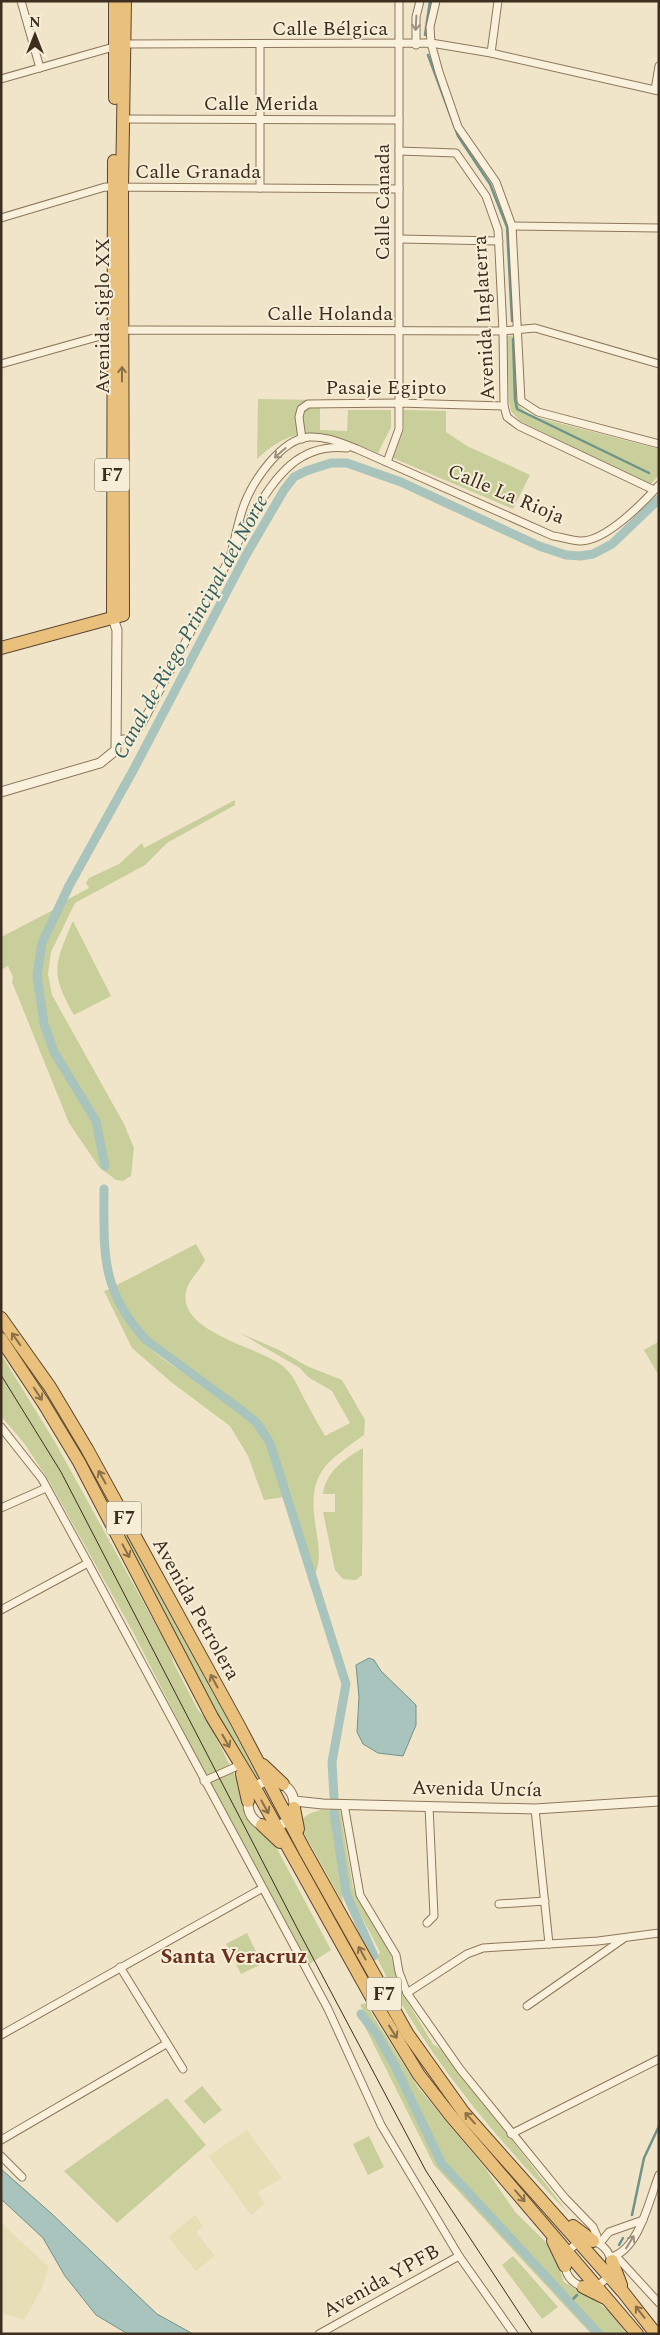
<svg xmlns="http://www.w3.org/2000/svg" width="660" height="2335" font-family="Spectral,serif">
<rect width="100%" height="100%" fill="#f0e5c8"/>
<g fill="#e6dfb5">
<polygon points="247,2130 282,2178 258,2192 265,2204 251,2215 208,2156"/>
<polygon points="195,2215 203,2226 196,2232 215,2256 196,2271 168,2237"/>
<polygon points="1,2223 49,2267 41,2290 24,2320 1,2313"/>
</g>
<g fill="#c8cf9b">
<polygon points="516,335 518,401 521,408 532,416 659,449 659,475 650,485 520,421 511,411 509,401 507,336"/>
<path d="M258 399 320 400V430L347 431 348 410H391V427L378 453C329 434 301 418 257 459Z"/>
<polygon points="404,410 446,411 446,432 467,446 530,475 513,509 393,458 404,429"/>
<polygon points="235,800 235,805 167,843 145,865 75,903 51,952 48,974 52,995 124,1124 134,1148 131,1176 123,1181 116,1180 99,1167 69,1123 12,982 13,977 8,966 1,970 1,937 63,905 65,901 89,888 86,883 89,878 119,864 142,843 144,848"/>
<path d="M73 921 111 996 74 1015C50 973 54 965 73 921Z"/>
<path d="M196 1244 205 1260C200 1271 188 1280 186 1292 178 1333 261 1347 284 1367 295 1377 299 1390 306 1402 312 1414 319 1425 325 1436L350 1423 332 1391 308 1377 300 1368 240 1333 279 1350 307 1366 342 1380 365 1420 364 1435C322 1465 307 1475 316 1529 319 1547 321 1558 315 1575L272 1440 261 1424 242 1407 149 1339 134 1324 115 1286Z"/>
<path d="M110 1289C117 1304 124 1320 134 1332 169 1376 239 1393 266 1442 274 1458 278 1479 284 1497L264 1500 248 1456 230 1426 171 1382 132 1348 104 1291Z"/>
<polygon points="1,1325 71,1430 260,1778 258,1779 226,1729 25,1366 1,1332"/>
<polygon points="658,1342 659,1342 659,1376 644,1350"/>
<polygon points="1,1354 55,1442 169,1649 174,1664 198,1710 208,1721 242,1790 247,1813 254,1824 275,1845 331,1950 308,1965 218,1799 133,1632 49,1481 24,1443 1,1416"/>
<path d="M363 1448 362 1575 356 1580 343 1579 335 1570 323 1512H335V1494H323C326 1471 345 1459 363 1448Z"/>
<path d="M340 1809 353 1887 358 1900 378 1930 391 1956 399 1988 433 2044 443 2051 569 2214C496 2138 423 2053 377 1958L380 1952 349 1892 336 1810Z"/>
<path d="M320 1810H330L343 1903 301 1828C301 1815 309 1814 320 1810Z"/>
<polygon points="247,1933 262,1964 241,1974 226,1944"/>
<path d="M365 2003 417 2086 485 2168 516 2213 553 2249 564 2282 596 2301 611 2313 627 2334H604L447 2167C432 2143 423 2115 411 2090 398 2062 382 2034 363 2010L360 2005Z"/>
<polygon points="355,2007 391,2063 440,2166 596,2334 591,2334 434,2165"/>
<polygon points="202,2086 222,2110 204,2124 184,2101"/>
<polygon points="167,2098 206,2145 117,2223 64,2171"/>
<polygon points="369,2136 384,2167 368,2175 353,2144"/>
<polygon points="513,2256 558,2307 542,2319 502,2265"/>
</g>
<g fill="#a9c4bc" stroke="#6f938b">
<polygon points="369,1658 374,1660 381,1671 416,1705 416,1725 403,1756 378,1753 363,1744 357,1732 359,1697 356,1665"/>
<polygon points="1,2169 52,2214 157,2314 193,2334 128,2334 96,2315 65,2276 43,2238 1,2199"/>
</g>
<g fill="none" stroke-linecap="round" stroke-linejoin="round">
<g stroke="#6f938b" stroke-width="2.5">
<polyline points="425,35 430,1"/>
<polyline points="428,55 458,136 490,184 507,227 512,321"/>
<polyline points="513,339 515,399 517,409 649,473"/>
<polyline points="632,2215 644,2158 659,2126"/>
<polyline points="619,2245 623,2238"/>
<polyline points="570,2302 577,2295"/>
</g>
<g stroke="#a9c4bc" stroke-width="9">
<polyline points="105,1166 96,1121 54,1052 44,1024 37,976 42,943 69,886 135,767 246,555 284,490 294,477 306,471 331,463 347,463 401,482 539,546 566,555 580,556 593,554 612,544 659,499"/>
<path d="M104 1189C104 1252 100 1290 146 1340L241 1410 257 1423 270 1443 346 1684 332 1762 334 1797"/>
<polyline points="334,1813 346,1893 374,1956"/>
<polyline points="361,2014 378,2036 395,2066 442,2164 599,2334"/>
</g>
<g stroke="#8d775c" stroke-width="9">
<g id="minor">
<polyline points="21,1 40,68"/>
<polyline points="436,1 430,27 431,43 439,72 458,127 496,182 512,226 521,401 538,412 659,444"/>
<polyline points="416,45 416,17 420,1"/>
<polyline points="491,53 498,1"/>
<polyline points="1,79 124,44 431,43 491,53 659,91"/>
<polyline points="655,90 659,66"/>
<polyline points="123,119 399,120"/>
<polyline points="399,151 456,153 486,196 498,230 503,331 504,406 507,417 519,426 654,490"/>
<polyline points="260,188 260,45"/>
<polyline points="1,218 105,187 399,189"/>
<polyline points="512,226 659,228"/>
<polyline points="400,239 499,241"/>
<polyline points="1,364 122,330 503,331 535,328 659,364"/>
<polyline points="302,439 299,417 301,409 308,404 398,403 504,406"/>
<polyline points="387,462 399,429 399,1"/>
<path d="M230 557C235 540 238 521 244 505 253 481 281 439 309 437 326 436 341 443 357 449L553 536C562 537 572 541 580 541 605 542 643 503 659 485"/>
<path d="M117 740 131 738 144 720 253 514C276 477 298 443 347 448"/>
<polyline points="1,1427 42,1479 88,1563 328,2009 381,2125 459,2256 514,2334"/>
<polyline points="1,1508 46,1488"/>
<polyline points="1,1610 88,1563"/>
<polyline points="204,1781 240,1765"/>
<polyline points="344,1804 360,1895 396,1955 399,1972 407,1993 460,2069 565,2198 593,2227 597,2236 596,2242"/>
<polyline points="535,1809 549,1944"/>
<polyline points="499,1904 545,1901"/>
<polyline points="427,1923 434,1916 429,1806"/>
<polyline points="120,1967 183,2069"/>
<polyline points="407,1993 467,1954 483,1948 598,1941 659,1933"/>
<polyline points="527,2006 623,1939"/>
<polyline points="1,2035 261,1889"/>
<polyline points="511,2134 659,2059"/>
<polyline points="1,2140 166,2044"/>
<polyline points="1,2156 22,2177"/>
<circle cx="588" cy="2264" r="23"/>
<polyline points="600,2243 609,2232 643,2220"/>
<polyline points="616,2256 659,2303"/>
<path d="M611 2257C639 2250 649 2200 659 2175"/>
<polyline points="319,2334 459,2256"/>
</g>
</g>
<g stroke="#8d775c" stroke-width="11">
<g id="tertiary">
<polyline points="1,792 100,763 116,750 117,630 113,618"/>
<circle cx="271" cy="1804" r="23"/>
<polyline points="294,1801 323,1804 535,1809 659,1801"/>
</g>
</g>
<g stroke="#5b4530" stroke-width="14">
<g id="trunk">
<polyline points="115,98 115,1"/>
<polyline points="113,618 114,161"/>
<polyline points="1,648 123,615 122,188 125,1"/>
<polyline points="1,1318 50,1387 87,1449 238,1724 305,1851 407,2033 464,2113 623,2292 656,2334"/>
<polyline points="1,1339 44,1404 79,1462 212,1717 255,1788 373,2000 419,2075 451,2116 637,2334"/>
<polyline points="263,1765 283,1784"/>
<polyline points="242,1774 248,1801"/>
<polyline points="294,1808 298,1829"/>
<polyline points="262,1825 280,1842"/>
<polyline points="573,2226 593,2241"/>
<polyline points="553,2241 565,2266"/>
<polyline points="612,2261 621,2285"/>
<polyline points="583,2287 605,2298"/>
</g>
</g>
<use href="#minor" stroke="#faf1dc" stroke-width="7"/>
<use href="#tertiary" stroke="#faf1dc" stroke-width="9"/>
<use href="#trunk" stroke="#e9c07c" stroke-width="12"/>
<polyline stroke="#3d2e20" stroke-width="1" points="1,1375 61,1472 296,1926 426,2171 533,2334"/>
</g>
<defs><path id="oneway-shaft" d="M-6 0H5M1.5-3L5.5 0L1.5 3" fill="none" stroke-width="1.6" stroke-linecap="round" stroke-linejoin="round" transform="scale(1.25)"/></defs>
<g stroke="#9c907e">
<use href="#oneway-shaft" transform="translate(416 23) rotate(93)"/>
<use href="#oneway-shaft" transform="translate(280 453) rotate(139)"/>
<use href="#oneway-shaft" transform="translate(630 2242) rotate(-58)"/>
</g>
<g stroke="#8a7049">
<use href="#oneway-shaft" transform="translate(122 374) rotate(-90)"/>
<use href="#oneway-shaft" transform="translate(16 1339) rotate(-125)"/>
<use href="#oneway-shaft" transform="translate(38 1394) rotate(57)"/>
<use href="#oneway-shaft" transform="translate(102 1477) rotate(-119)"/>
<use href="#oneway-shaft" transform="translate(126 1551) rotate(62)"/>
<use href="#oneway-shaft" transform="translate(214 1681) rotate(-119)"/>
<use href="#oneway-shaft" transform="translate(226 1741) rotate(60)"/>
<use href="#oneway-shaft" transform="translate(265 1807) rotate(61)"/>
<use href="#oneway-shaft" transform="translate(362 1953) rotate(-119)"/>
<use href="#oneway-shaft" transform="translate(393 2032) rotate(58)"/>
<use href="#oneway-shaft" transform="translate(470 2118) rotate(-132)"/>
<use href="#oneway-shaft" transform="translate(520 2196) rotate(49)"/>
<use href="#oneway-shaft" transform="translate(640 2312) rotate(-128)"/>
</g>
<g text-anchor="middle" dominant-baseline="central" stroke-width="4" stroke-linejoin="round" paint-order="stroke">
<g fill="#f7eed8" stroke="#756857" stroke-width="1">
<rect x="94.5" y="458.5" width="35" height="33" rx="4"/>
<rect x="106.5" y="1501.5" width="35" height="33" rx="4"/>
<rect x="366.5" y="1977.5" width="35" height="33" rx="4"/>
</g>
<g font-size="19" font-weight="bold" fill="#3d2e20">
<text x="112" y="475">F7</text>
<text x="124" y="1518">F7</text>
<text x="384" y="1994">F7</text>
</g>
<g font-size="20" fill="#3d2e20" stroke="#f7eed8">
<text x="330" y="29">Calle Bélgica</text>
<text x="261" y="104">Calle Merida</text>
<text x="198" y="172">Calle Granada</text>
<text transform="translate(383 202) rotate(-90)">Calle Canada</text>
<text x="330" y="314">Calle Holanda</text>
<text transform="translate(103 316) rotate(-90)">Avenida Siglo XX</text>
<text transform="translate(484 318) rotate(-93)">Avenida Inglaterra</text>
<text x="386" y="388">Pasaje Egipto</text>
<text transform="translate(506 494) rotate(23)">Calle La Rioja</text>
<text transform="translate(196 1609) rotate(61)">Avenida Petrolera</text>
<text transform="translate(477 1789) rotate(1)">Avenida Uncía</text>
<text transform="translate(381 2281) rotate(-29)">Avenida YPFB</text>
</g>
<g font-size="21" font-style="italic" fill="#2f5d5b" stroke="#f7eed8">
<text transform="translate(191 627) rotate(-61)">Canal de Riego Principal del Norte</text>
</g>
<g font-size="21" font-weight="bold" fill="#6a301e" stroke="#f7eed8">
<text x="234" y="1957">Santa Veracruz</text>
</g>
</g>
<rect width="660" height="2335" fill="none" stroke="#3d2e20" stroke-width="5"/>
<g transform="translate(35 35)" stroke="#f7eed8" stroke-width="4" paint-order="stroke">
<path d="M0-4L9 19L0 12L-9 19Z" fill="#3d2e20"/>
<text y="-8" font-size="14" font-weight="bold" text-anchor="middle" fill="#3d2e20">N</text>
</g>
</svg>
